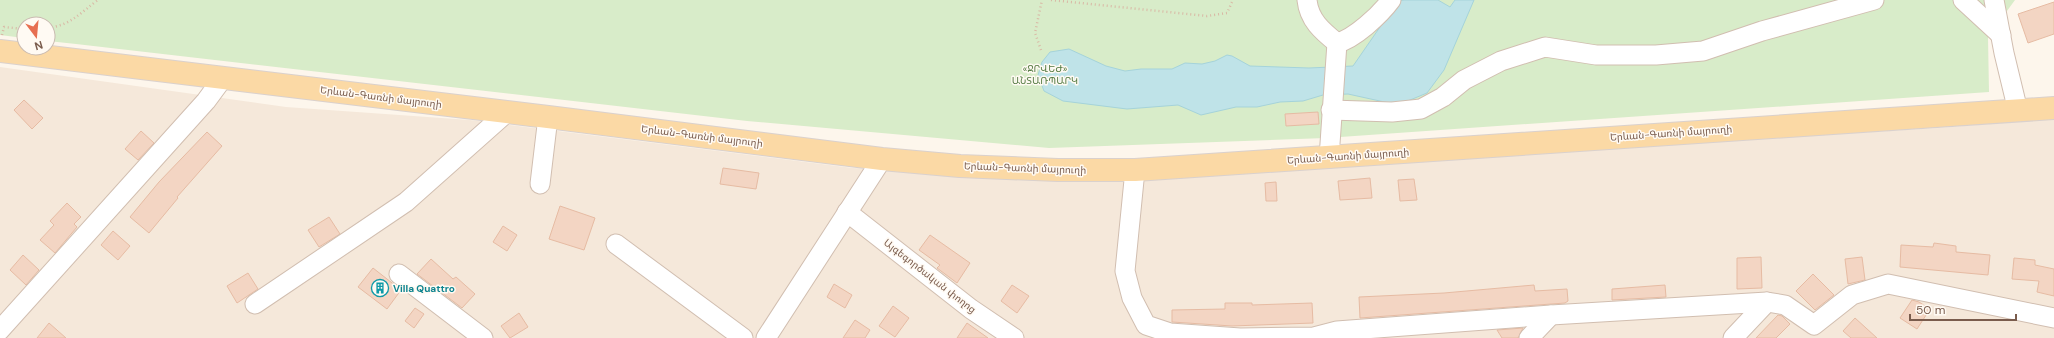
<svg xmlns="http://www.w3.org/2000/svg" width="2054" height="338" font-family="'DM Sans','Noto Sans Armenian',sans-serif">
<rect width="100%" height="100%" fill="#fdf6ec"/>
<polygon fill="#f5e8da" points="0,67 286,107 470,120 853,168 1077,182 1287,166 1939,128 2054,119 2054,338 0,338"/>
<polygon fill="#d8ecc9" points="0,0 2015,0 1988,37 1989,92 1326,138 1049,148 747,121 76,44 48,41 48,24 24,24 24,38 0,35"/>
<polygon fill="#bfe3e8" stroke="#a5d3da" points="1404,0 1438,0 1450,7 1455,0 1474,0 1444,70 1427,93 1398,105 1348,94 1323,95 1303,101 1280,102 1257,107 1236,107 1201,115 1178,105 1127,109 1063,101 1044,91 1038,75 1042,62 1050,52 1069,49 1106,66 1125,71 1141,69 1172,69 1185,63 1202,64 1215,61 1227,55 1232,56 1250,66 1309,68 1353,66 1398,1"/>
<g fill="#f3d5c3" stroke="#e6bba3">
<polygon points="2054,2 2054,34 2028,43 2018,14"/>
<polygon points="24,100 43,118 32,129 14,110"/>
<polygon points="1318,112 1319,124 1286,126 1285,114"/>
<polygon points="141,131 154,143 138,160 125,149"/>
<polygon points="207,132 222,146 177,197 178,198 149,233 130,217 159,182"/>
<polygon points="723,168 759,173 756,189 720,184"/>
<polygon points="1370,178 1372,198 1340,200 1338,181"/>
<polygon points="1414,179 1417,200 1400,201 1398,180"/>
<polygon points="1276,182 1277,201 1266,201 1265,183"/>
<polygon points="67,203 81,217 74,224 77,227 55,253 40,240 54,225 50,221"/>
<polygon points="560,206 595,218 584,250 549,239"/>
<polygon points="329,217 340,234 319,247 308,230"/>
<polygon points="503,226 517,235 507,251 493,242"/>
<polygon points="113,231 130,246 118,260 101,245"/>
<polygon points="930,235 970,263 957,283 937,268 940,265 919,250"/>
<polygon points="1934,243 1956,246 1956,252 1990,255 1988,275 1900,267 1901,245 1933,247"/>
<polygon points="23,255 39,270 26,285 10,270"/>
<polygon points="1761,257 1762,288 1737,289 1737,258"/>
<polygon points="1862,257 1865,280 1848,284 1845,259"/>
<polygon points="2014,258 2035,260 2035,265 2054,269 2054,296 2037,292 2039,281 2012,279"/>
<polygon points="431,259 453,279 456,277 475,294 462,308 417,274"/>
<polygon points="373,268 401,290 387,309 358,287"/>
<polygon points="248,273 258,289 237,303 227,286"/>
<polygon points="1813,274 1834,295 1815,310 1796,291"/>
<polygon points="834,284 852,295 845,308 827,297"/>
<polygon points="1012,285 1029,296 1017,313 1001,301"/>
<polygon points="1534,285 1535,291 1567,289 1568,301 1565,303 1360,318 1359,297 1444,293"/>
<polygon points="1665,285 1666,297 1612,300 1612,289"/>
<polygon points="1912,300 1919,302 1930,309 1917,329 1900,318"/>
<polygon points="1225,303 1252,303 1252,305 1312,303 1313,323 1232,326 1172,322 1172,310 1225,309"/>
<polygon points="893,306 909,318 895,337 879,326"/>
<polygon points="415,308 424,314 414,328 405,321"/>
<polygon points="519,313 528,327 510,338 501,326"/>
<polygon points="1778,315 1782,316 1790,324 1776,338 1756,338"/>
<polygon points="1855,318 1877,338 1851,338 1843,331"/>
<polygon points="855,320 870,330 865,338 843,338"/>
<polygon points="49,323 66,338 37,338"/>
<polygon points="967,323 988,338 957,338"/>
<polygon points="1523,328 1518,338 1502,338 1497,330"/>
</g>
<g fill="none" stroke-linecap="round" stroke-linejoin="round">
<g stroke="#d1beb0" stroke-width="21">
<g id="minor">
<path d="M1307 0C1309 20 1322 31 1337 43"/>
<polyline points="1963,0 2001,35"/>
<polyline points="1994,0 2004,53 2018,111"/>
<polyline points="1331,110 1392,112 1421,109 1443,97 1464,80 1501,61 1545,47 1596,55 1656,55 1703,51 1762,31 1874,0"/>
<path d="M1329 158 1337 43C1354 39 1380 15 1391 0"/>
<polyline points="1135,170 1125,271 1132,298 1146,325 1170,333 1240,338 1314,337 1337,331 1551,315 1767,302 1785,305 1814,325 1852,295 1888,284 2054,318"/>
<polyline points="540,184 548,117"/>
<polyline points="847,212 971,309 1014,338"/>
<polyline points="616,244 743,338"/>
<polyline points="399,274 483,338"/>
<polyline points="255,304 406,202 506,113"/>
<polyline points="0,330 206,101 223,78"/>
<polyline points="766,338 882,159"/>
<polyline points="1529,338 1551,315"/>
<polyline points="1733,338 1767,302"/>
</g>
</g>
<g stroke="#dad1cd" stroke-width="24">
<polyline id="major" points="0,51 548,117 882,159 960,166 1058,170 1135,170 2054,108"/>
</g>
<g stroke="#d9b8a5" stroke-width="2.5" stroke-dasharray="1 3" stroke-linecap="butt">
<polyline points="1051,0 1207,16 1227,13 1233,0"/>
<path d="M48 28C71 25 80 13 98 0"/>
<polyline points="2,35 4,27 24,29"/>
<polyline points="1041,50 1035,33 1042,0"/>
</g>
<use href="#minor" stroke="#fff" stroke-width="19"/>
<use href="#major" stroke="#fbd9a5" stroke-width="22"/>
</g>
<defs>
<g id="building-ring" transform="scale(0.9)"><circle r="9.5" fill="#fffaf3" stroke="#0f9aa8" stroke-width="1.5"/><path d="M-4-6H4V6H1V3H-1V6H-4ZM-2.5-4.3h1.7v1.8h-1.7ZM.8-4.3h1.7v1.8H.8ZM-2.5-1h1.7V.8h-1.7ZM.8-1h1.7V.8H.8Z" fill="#0f9aa8"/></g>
</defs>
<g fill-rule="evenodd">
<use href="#building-ring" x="380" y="288"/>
</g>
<g text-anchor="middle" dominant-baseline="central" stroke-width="3" stroke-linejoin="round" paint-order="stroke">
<g font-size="10" fill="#537a41" stroke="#fffaf3">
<text x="1045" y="68">«ՋՐՎԵԺ»<tspan x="1045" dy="12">ԱՆՏԱՌՊԱՐԿ</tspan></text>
</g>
<g font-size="10" fill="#7a5c4d" stroke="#fffaf3">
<text transform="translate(381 97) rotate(7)">Երևան-Գառնի մայրուղի</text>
<text transform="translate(1671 133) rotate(-4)">Երևան-Գառնի մայրուղի</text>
<text transform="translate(702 136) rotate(7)">Երևան-Գառնի մայրուղի</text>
<text transform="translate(1348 156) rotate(-4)">Երևան-Գառնի մայրուղի</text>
<text transform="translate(1025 168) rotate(2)">Երևան-Գառնի մայրուղի</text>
<text transform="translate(930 276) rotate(38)">Այգեգործական փողոց</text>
</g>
<g font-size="10" font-weight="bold" fill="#0d838f" stroke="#fffaf3" text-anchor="start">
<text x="393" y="288">Villa Quattro</text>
</g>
</g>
<g transform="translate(36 36) rotate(164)"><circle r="19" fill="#fffaf3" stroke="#cabbb1"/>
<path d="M0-3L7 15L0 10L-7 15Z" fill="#e76f51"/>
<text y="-6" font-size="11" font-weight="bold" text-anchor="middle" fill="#7a5c4d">N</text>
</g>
<path d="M1910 314v6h106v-6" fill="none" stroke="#7a5c4d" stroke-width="2"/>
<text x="1916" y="314" font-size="12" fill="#7a5c4d" stroke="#fffaf3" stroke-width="3" paint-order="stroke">50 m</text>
</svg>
